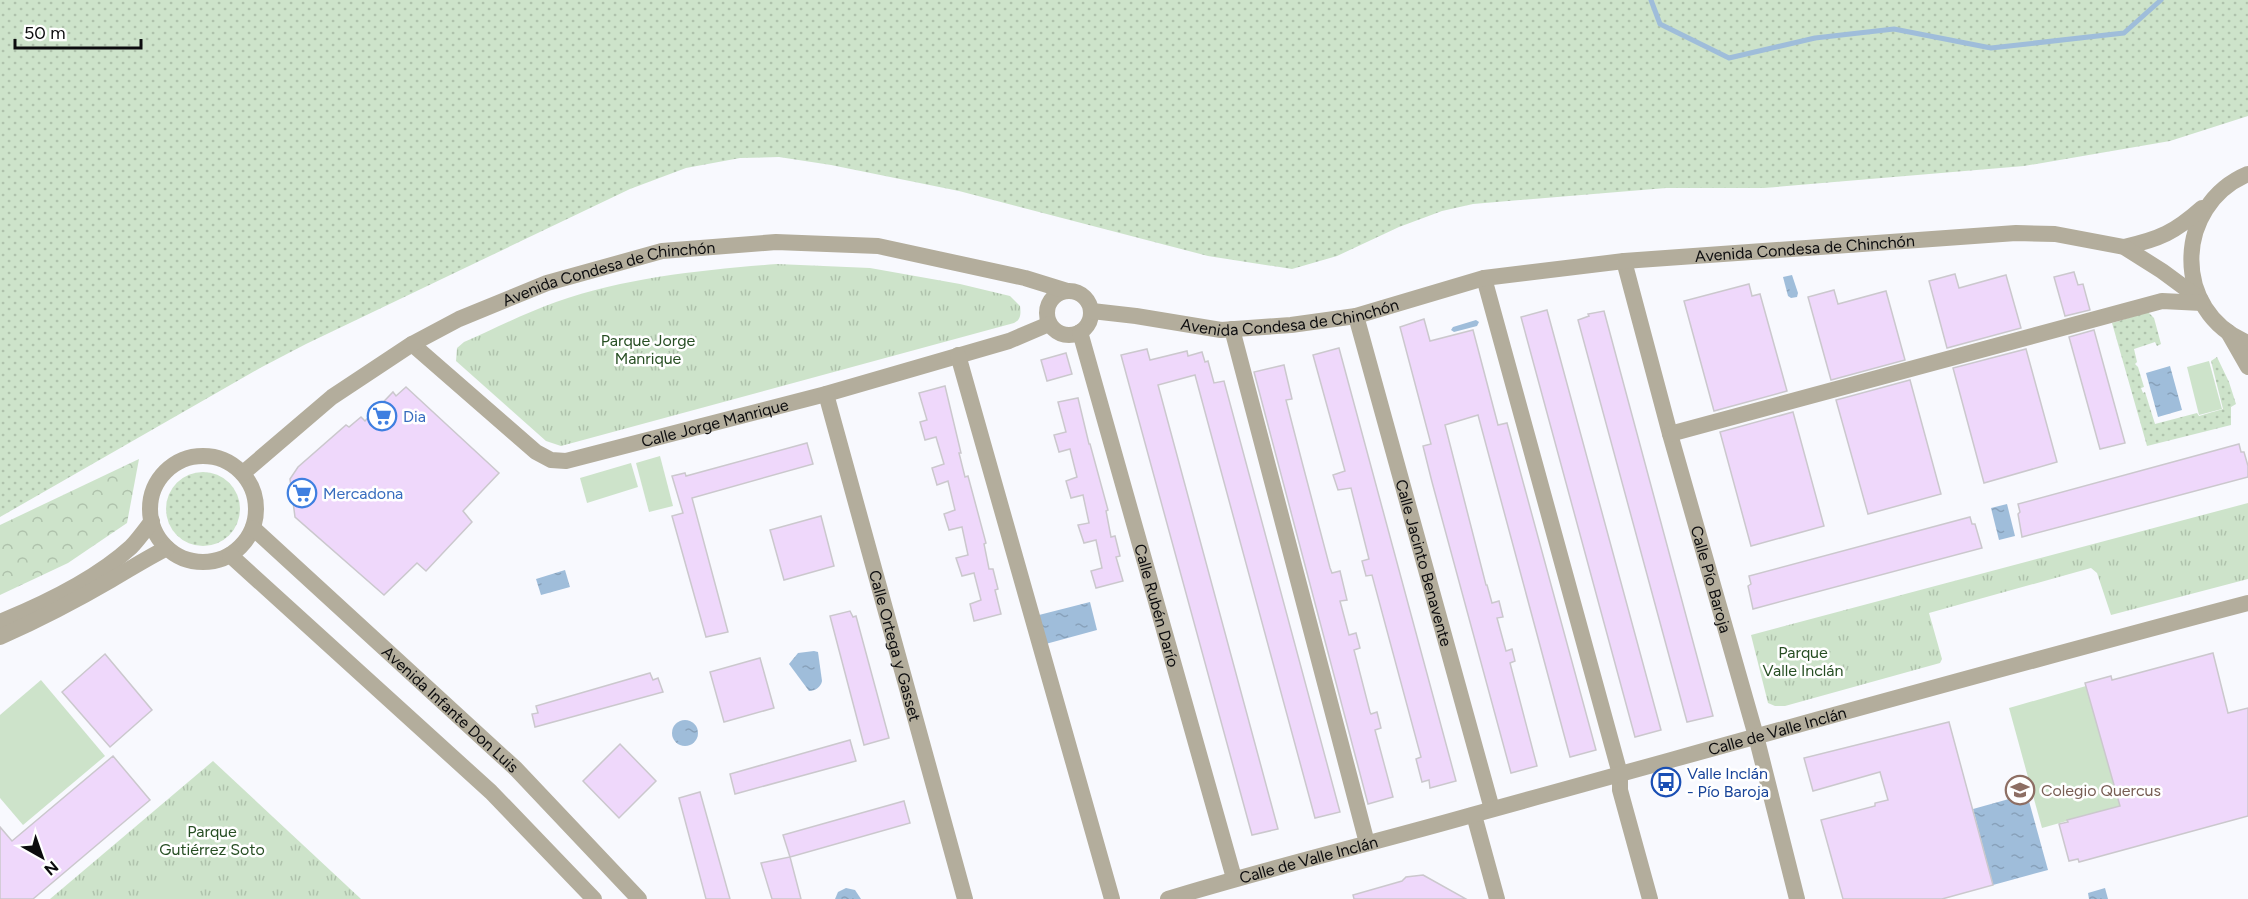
<svg xmlns="http://www.w3.org/2000/svg" width="2248" height="899" font-family="Figtree,sans-serif">
<defs>
<pattern id="grass-dots" width="8" height="8" patternUnits="userSpaceOnUse" patternTransform="scale(1.5)"><rect width="8" height="8" fill="#cde3ca"/><path d="M2 2h.1M6 6h.1" fill="none" stroke="#afc2ac" stroke-width="1.8" stroke-linecap="round"/></pattern>
<pattern id="forest-crowns" width="20" height="18" patternUnits="userSpaceOnUse" patternTransform="scale(1.5)"><rect width="20" height="18" fill="#cde3ca"/><path d="M2 6a3 3 0 1 1 6 0M12 15a3 3 0 1 1 6 0" fill="none" stroke="#afc2ac"/></pattern>
<pattern id="park-tufts" width="24" height="20" patternUnits="userSpaceOnUse" patternTransform="scale(1.5)"><rect width="24" height="20" fill="#cde3ca"/><path d="M3 7l-1-3M5 7V3M7 7l1-3M15 17l-1-3M17 17v-4M19 17l1-3" fill="none" stroke="#afc2ac"/></pattern>
<pattern id="water-ripples" width="26" height="14" patternUnits="userSpaceOnUse" patternTransform="scale(1.5)"><rect width="26" height="14" fill="#9fbdda"/><path d="M2 4q2-2 4 0t4 0M15 11q2-2 4 0t4 0" fill="none" stroke="#88a1ba"/></pattern>
</defs>
<rect width="100%" height="100%" fill="#f8f9fe"/>
<g fill="url(#grass-dots)">
<polygon points="0,0 2248,0 2248,116 2170,141 2024,166 1764,188 1666,188 1473,204 1442,211 1399,227 1337,256 1292,269 1208,256 959,191 831,165 779,157 740,158 686,168 630,189 306,344 260,368 0,517"/>
<polygon points="2148,312 2154,318 2161,344 2157,346 2155,342 2134,349 2137,362 2135,364 2138,367 2144,387 2141,388 2143,393 2145,392 2155,424 2197,413 2199,416 2223,409 2211,361 2217,357 2229,382 2236,404 2231,407 2231,425 2147,446 2112,323"/>
<circle cx="203" cy="509" r="37"/>
</g>
<polygon fill="url(#forest-crowns)" points="139,459 127,523 68,563 0,595 0,525"/>
<g fill="url(#park-tufts)">
<path d="M777 264 870 268 960 284 1010 296 1020 306C1021 313 1021 320 1014 323L561 446 546 441 456 361 457 348 464 342C494 329 525 313 556 302 628 277 703 270 777 264Z"/>
<polygon points="2248,503 2248,579 2111,615 2097,573 2091,568 1929,613 1942,659 1940,663 1785,706 1775,706 1768,703 1751,635"/>
<polygon points="213,761 361,899 50,899"/>
</g>
<g fill="#cde3ca">
<polygon points="2209,361 2222,409 2199,415 2187,367"/>
<polygon points="660,456 673,506 649,512 636,463"/>
<polygon points="631,463 638,487 587,503 580,478"/>
<polygon points="41,680 105,756 23,825 0,798 0,715"/>
<polygon points="2086,686 2120,806 2042,828 2009,708"/>
<polygon points="169,867 205,899 138,899"/>
</g>
<g fill="url(#water-ripples)">
<polygon points="1792,275 1798,293 1797,297 1791,298 1788,296 1783,277"/>
<polygon points="1476,320 1479,322 1477,326 1454,332 1451,330 1453,327"/>
<polygon points="2170,366 2182,410 2158,417 2146,373"/>
<polygon points="2007,504 2015,536 1999,540 1991,508"/>
<polygon points="565,570 570,587 541,595 536,579"/>
<polygon points="1090,602 1097,630 1042,645 1035,616"/>
<path d="M814 651 818 652 822 681C821 687 815 691 809 691L789 664 798 653Z"/>
<circle cx="685" cy="733" r="13"/>
<polygon points="2027,794 2048,870 1993,885 1973,809"/>
<polygon points="846,888 855,890 861,899 835,899 838,892"/>
<polygon points="2105,888 2108,899 2089,899 2088,893"/>
</g>
<g fill="none" stroke-linecap="round" stroke-linejoin="round">
<polyline stroke="#9fbdda" stroke-width="5" points="1651,0 1660,24 1729,58 1815,38 1894,29 1991,48 2124,33 2161,0"/>
</g>
<g fill="#efd8fb" stroke="#cbc8cd" stroke-width="1.5">
<polygon points="2074,272 2078,285 2083,284 2090,310 2065,316 2054,277"/>
<polygon points="1955,274 1959,288 2006,275 2021,328 1947,348 1929,281"/>
<polygon points="1749,284 1752,296 1760,294 1787,391 1714,411 1684,301"/>
<polygon points="1834,290 1838,304 1886,291 1905,360 1831,380 1808,297"/>
<polygon points="1547,310 1661,730 1635,737 1521,317"/>
<polygon points="1604,311 1713,716 1687,722 1578,320 1589,316 1588,314"/>
<polygon points="1424,319 1430,341 1473,330 1498,425 1507,423 1596,750 1570,757 1478,415 1445,425 1486,585 1487,585 1492,603 1499,601 1503,617 1497,618 1506,651 1512,649 1515,661 1510,663 1537,766 1511,773 1432,482 1423,446 1431,444 1400,327"/>
<polygon points="2094,330 2125,443 2100,449 2069,337"/>
<polygon points="1339,348 1456,781 1430,788 1429,780 1422,782 1416,759 1421,757 1372,575 1366,576 1362,561 1369,559 1351,488 1338,490 1333,475 1345,471 1313,355"/>
<polygon points="1147,349 1150,360 1187,351 1188,356 1202,352 1205,362 1208,361 1214,383 1224,381 1340,812 1315,818 1195,375 1158,385 1278,829 1252,835 1121,355"/>
<polygon points="2026,349 2057,462 1984,483 1953,368"/>
<polygon points="1066,353 1072,374 1047,381 1041,360"/>
<polygon points="1284,365 1292,399 1286,400 1302,462 1330,568 1332,573 1340,571 1347,600 1340,601 1349,635 1356,633 1360,648 1354,650 1370,712 1371,714 1377,712 1381,728 1375,730 1393,797 1368,804 1254,372"/>
<polygon points="1910,380 1941,494 1868,514 1836,400"/>
<polygon points="945,386 961,453 959,453 965,477 968,476 986,543 984,544 989,569 993,569 998,589 995,590 1001,614 974,621 970,604 981,600 974,573 962,576 956,558 968,555 962,527 949,530 944,514 955,510 948,481 937,485 932,468 944,464 936,437 925,440 920,422 927,420 919,393"/>
<polygon points="406,387 499,473 463,511 472,522 426,571 417,563 384,595 295,517 290,479 298,467 346,425 349,427 361,417 365,421 393,392 396,396"/>
<polygon points="1078,398 1089,444 1090,444 1108,510 1106,511 1111,537 1115,536 1120,556 1116,557 1123,581 1096,588 1091,571 1102,568 1096,540 1084,543 1078,525 1089,523 1083,495 1071,498 1066,481 1077,477 1070,449 1059,452 1054,435 1066,432 1058,402"/>
<polygon points="1793,412 1824,526 1751,546 1720,432"/>
<polygon points="807,443 813,464 692,498 728,632 706,637 672,516 683,513 672,476 685,473 686,476"/>
<polygon points="2239,444 2241,452 2244,452 2248,466 2248,477 2022,537 2018,514 2020,512 2018,504"/>
<polygon points="821,516 834,566 784,580 770,530"/>
<polygon points="1970,517 1972,524 1975,524 1982,548 1753,609 1748,586 1751,584 1749,576"/>
<polygon points="850,611 853,617 856,616 889,738 864,745 830,616"/>
<polygon points="2213,653 2228,713 2248,708 2248,816 2079,862 2078,859 2069,861 2059,824 2068,822 2067,820 2120,806 2085,683 2111,676 2112,680"/>
<polygon points="105,654 152,710 110,747 62,692"/>
<polygon points="760,658 774,708 724,722 710,672"/>
<polygon points="650,673 653,680 658,678 663,692 535,727 532,714 538,713 536,706"/>
<polygon points="1949,722 1993,885 1942,899 1843,899 1821,820 1875,806 1875,803 1888,800 1880,772 1813,791 1804,758"/>
<polygon points="850,740 856,761 735,794 730,774"/>
<polygon points="620,744 656,781 619,818 583,781"/>
<polygon points="113,756 150,800 33,899 0,899 0,827 12,841"/>
<polygon points="700,792 730,899 706,899 679,798"/>
<polygon points="904,801 910,823 790,857 801,899 772,899 761,863 790,857 783,835"/>
<polygon points="1423,875 1466,899 1354,899 1353,895 1402,881 1406,877"/>
</g>
<g fill="none" stroke-linecap="round" stroke-linejoin="round">
<g stroke="#b3ad9c" stroke-width="16">
<path d="M2248 174C2174 205 2171 312 2248 343"/>
<path d="M2124 247C2160 239 2175 232 2202 208"/>
<path id="s1" d="M1624 261 1670 434 1756 736 1797 899"/>
<polyline points="1484,278 1620,774 1620,790 1650,899"/>
<circle cx="1069" cy="313" r="22"/>
<path id="s2" d="M1092 311 1136 316 1221 330 1291 325 1356 316 1484 278 1624 261 2016 233 2055 234 2124 247 2162 271 2200 299"/>
<path id="s3" d="M1356 316 1492 809"/>
<polyline points="1232,329 1367,843"/>
<path id="s4" d="M1080 332 1234 878"/>
<polyline points="2228,332 2248,367"/>
<path id="s5" d="M412 344 536 452 551 460 566 461 826 394 1009 341 1049 324"/>
<polyline points="958,355 1112,899"/>
<path id="s6" d="M826 394 965 899"/>
<polyline points="1670,434 2162,301 2202,303"/>
<circle cx="203" cy="509" r="53"/>
<path id="s7" d="M243 473 332 397 412 344 459 319 547 283 662 251 776 242 878 246 1025 278 1067 291"/>
<path id="s8" d="M253 528 516 769 639 899"/>
<polyline points="230,555 491,792 594,899"/>
<path d="M0 622C44 604 96 579 131 547 138 540 145 530 152 521"/>
<path d="M0 637C38 620 75 601 111 580 130 569 147 558 167 548"/>
<polyline points="1474,815 1497,899"/>
<path id="s9" d="M1168 899C1268 868 1370 844 1472 815 1730 744 1989 671 2248 603"/>
</g>
</g>
<defs>
<g id="supermarket-ring" transform="scale(1.5)"><circle r="9.5" fill="#fff" stroke="#3f7fe0" stroke-width="1.5"/><path d="M-6-5.5h2.5l.6 2H6L4.5 2H-2.5L-4.4-4H-6ZM-1.5 3.2a1.3 1.3 0 1 0 .1 0ZM3 3.2a1.3 1.3 0 1 0 .1 0Z" fill="#3f7fe0"/></g>
<g id="bus-ring" transform="scale(1.5)"><circle r="9.5" fill="#fff" stroke="#1a4fb4" stroke-width="1.5"/><path d="M-5-6H5V4H4V6H2V4H-2V6H-4V4H-5ZM-3.5-4V0h7V-4ZM-3.5 1.2v1.5H-2V1.2ZM2 1.2v1.5H3.5V1.2Z" fill="#1a4fb4"/></g>
<g id="school-ring" transform="scale(1.5)"><circle r="9.5" fill="#fff" stroke="#8d6e63" stroke-width="1.5"/><path d="M0-5L7-2L0 1L-7-2ZM-4 1L0 2.5L4 1V4Q0 6-4 4Z" fill="#8d6e63"/></g>
</defs>
<g fill-rule="evenodd">
<use href="#supermarket-ring" x="382" y="416"/>
<use href="#supermarket-ring" x="302" y="493"/>
<use href="#bus-ring" x="1666" y="782"/>
<use href="#school-ring" x="2020" y="790"/>
</g>
<g text-anchor="middle" dominant-baseline="central" stroke-width="5" stroke-linejoin="round" paint-order="stroke">
<g font-size="16" fill="#0c0c0e" stroke="#fff">
<text stroke="none"><textPath href="#s2" startOffset="722">Avenida Condesa de Chinchón</textPath></text>
<text stroke="none"><textPath href="#s7" startOffset="424">Avenida Condesa de Chinchón</textPath></text>
<text stroke="none"><textPath href="#s2" startOffset="200">Avenida Condesa de Chinchón</textPath></text>
<text stroke="none"><textPath href="#s5" startOffset="350">Calle Jorge Manrique</textPath></text>
<text stroke="none"><textPath href="#s3" startOffset="256">Calle Jacinto Benavente</textPath></text>
<text stroke="none"><textPath href="#s1" startOffset="330">Calle Pío Baroja</textPath></text>
<text stroke="none"><textPath href="#s4" startOffset="284">Calle Rubén Darío</textPath></text>
<text stroke="none"><textPath href="#s6" startOffset="261">Calle Ortega y Gasset</textPath></text>
<text stroke="none"><textPath href="#s8" startOffset="268">Avenida Infante Don Luis</textPath></text>
<text stroke="none"><textPath href="#s9" startOffset="632">Calle de Valle Inclán</textPath></text>
<text stroke="none"><textPath href="#s9" startOffset="146">Calle de Valle Inclán</textPath></text>
</g>
<g font-size="16" fill="#274e23" stroke="#fff">
<text x="648" y="340">Parque Jorge<tspan x="648" dy="18">Manrique</tspan></text>
<text x="1803" y="652">Parque<tspan x="1803" dy="18">Valle Inclán</tspan></text>
<text x="212" y="831">Parque<tspan x="212" dy="18">Gutiérrez Soto</tspan></text>
</g>
<g font-size="16" fill="#366cbe" stroke="#fff" text-anchor="start">
<text x="403" y="416">Dia</text>
<text x="323" y="493">Mercadona</text>
</g>
<g font-size="16" fill="#164399" stroke="#fff" text-anchor="start">
<text x="1687" y="773">Valle Inclán<tspan x="1687" dy="18">- Pío Baroja</tspan></text>
</g>
<g font-size="16" fill="#785e54" stroke="#fff" text-anchor="start">
<text x="2041" y="790">Colegio Quercus</text>
</g>
</g>
<g transform="translate(42 857) rotate(140)" stroke="#ffffff" stroke-width="4.5" paint-order="stroke">
<path d="M0-4.5L10 22L0 15L-10 22Z" fill="#0c0c0e"/>
<text y="-9" font-size="16" font-weight="bold" text-anchor="middle" fill="#0c0c0e">N</text>
</g>
<path d="M15 39v9h126v-9" fill="none" stroke="#0c0c0e" stroke-width="3"/>
<text x="24" y="39" font-size="18" fill="#0c0c0e" stroke="#ffffff" stroke-width="4.5" paint-order="stroke">50 m</text>
</svg>
